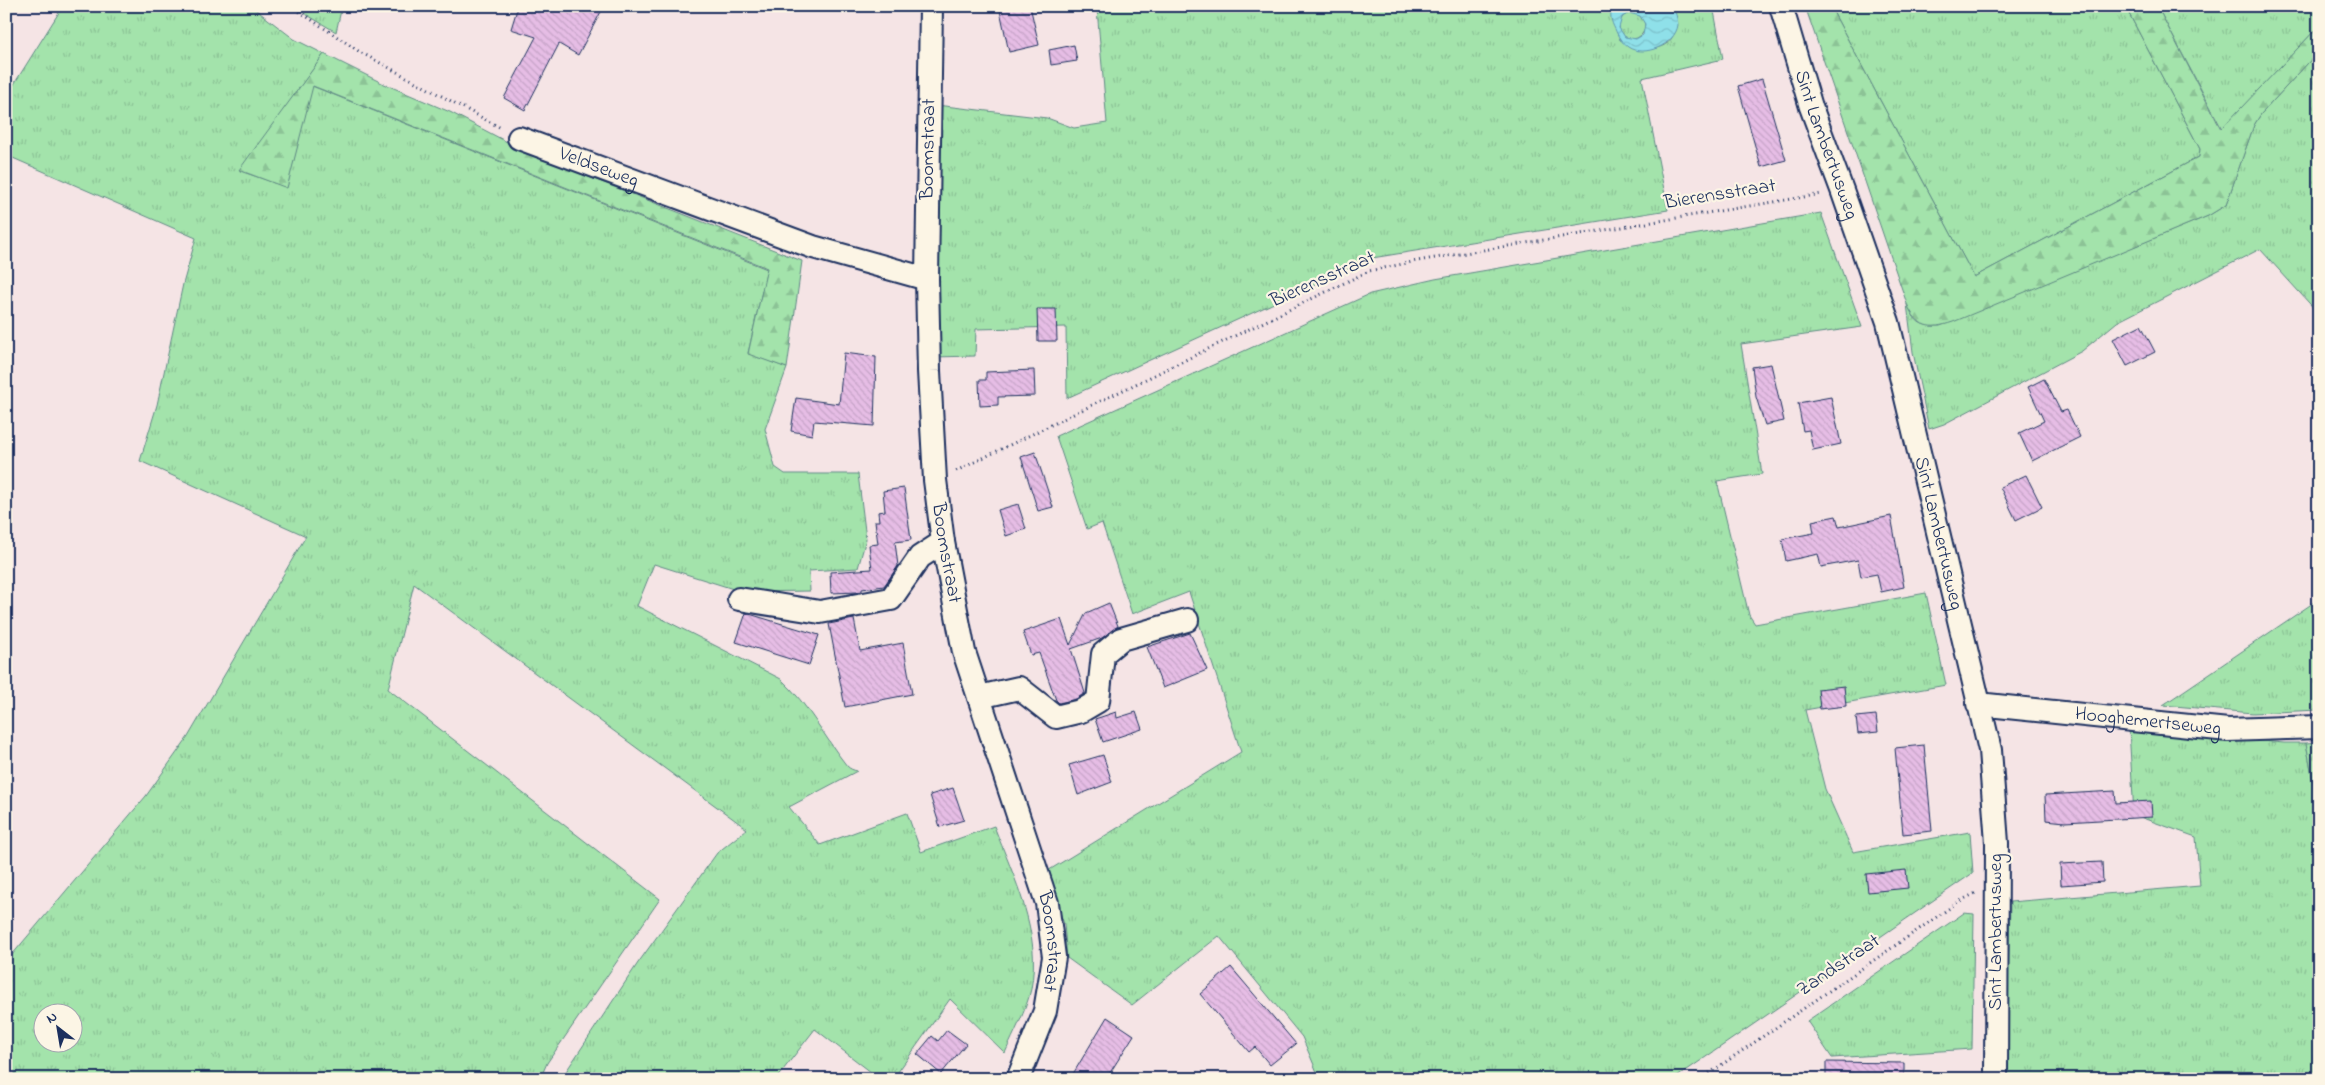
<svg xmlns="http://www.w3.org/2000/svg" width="2325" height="1085" font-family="'Indie Flower',sans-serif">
<defs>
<pattern id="grass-tufts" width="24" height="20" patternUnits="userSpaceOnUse" patternTransform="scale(1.25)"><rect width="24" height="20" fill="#a3e3ab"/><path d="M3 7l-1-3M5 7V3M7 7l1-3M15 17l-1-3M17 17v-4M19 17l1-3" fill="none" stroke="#8cc396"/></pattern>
<pattern id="forest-firs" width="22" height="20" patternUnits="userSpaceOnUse" patternTransform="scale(1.25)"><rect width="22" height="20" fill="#a3e3ab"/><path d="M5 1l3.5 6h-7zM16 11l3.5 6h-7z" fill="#8cc396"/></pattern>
<pattern id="water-waves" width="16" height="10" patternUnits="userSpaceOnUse" patternTransform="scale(1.25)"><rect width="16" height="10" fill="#8fe0e9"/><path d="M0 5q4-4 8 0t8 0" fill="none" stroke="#7bc0ca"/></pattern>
<pattern id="building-back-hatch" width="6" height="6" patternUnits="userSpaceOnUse" patternTransform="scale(1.25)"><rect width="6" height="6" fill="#e6bde5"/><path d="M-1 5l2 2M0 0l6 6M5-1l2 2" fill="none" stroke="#c5a3c7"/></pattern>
</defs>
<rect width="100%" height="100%" fill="#f5e4e5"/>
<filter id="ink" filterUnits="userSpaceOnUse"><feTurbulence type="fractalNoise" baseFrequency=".02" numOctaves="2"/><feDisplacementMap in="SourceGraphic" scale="10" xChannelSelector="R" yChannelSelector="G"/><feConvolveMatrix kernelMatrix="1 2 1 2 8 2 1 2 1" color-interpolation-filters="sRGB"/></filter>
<g filter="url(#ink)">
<g fill="url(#grass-tufts)" stroke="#5f8984" fill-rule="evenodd">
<path d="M63 6H251L294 39 324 54 240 171 287 187 312 86 767 269 748 353 787 368 765 429 775 467 785 474H858L866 539 858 568 809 571 810 591 743 592 654 564 637 606 781 679C809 705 824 737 847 766 850 769 853 770 857 771L789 807 820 845 907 813 921 852 994 826C1014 878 1042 932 1031 989 1026 1011 1014 1033 1005 1053L950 999 893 1079H880L815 1029 776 1079H561L638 963 717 853 747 829 414 584 388 689 660 899 547 1063 540 1079H6V962L146 796 188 737 306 536 140 461 157 405 183 284 196 238 6 155V97ZM42 1012H72V1042H42Z"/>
<polygon points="292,6 342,6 336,32"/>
<path d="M1133 6H1613L1611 11 1620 40C1630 42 1646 49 1656 48 1677 44 1679 23 1673 6H1713L1723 59 1642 78 1668 210 1372 258 1067 398 1066 327 976 329 975 356 934 357 936 105 1047 118 1074 128 1107 123 1097 9Z"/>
<polygon points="1830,6 2125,6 2200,149 2199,157 1974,277"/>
<polygon points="2157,6 2319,6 2319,26 2222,129"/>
<circle cx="1632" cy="26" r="13"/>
<path d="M2319 51V314L2260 249 2117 322 2082 351 1944 424 1929 429 1913 352 1907 304C1916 323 1919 326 1940 326L2208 216 2226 205 2254 125 2261 114Z"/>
<polygon points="1821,213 1862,327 1741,344 1762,474 1717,481 1749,615 1755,624 1926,593 1946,685 1805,710 1825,789 1853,852 1970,832 1973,873 1674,1079 1320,1079 1302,1037 1219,936 1132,1005 1067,958 1064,924 1046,872 1241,752 1189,592 1132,614 1102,523 1087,529 1056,436 1370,294 1435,279"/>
<polygon points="2319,599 2319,710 2253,713 2163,705"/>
<polygon points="2129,729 2284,743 2306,743 2319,812 2319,1079 2006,1079 2010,902 2200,886 2196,837 2134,815"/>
<polygon points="1964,913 1974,914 1972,1049 1832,1058 1807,1021"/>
</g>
<g fill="url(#forest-firs)" stroke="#5f8984">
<path d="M1805 6H1830L1974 277 2199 157 2200 149 2125 6H2157L2221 129 2319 26V51L2261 114 2254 125 2226 205 2208 216 1953 322C1929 330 1918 328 1907 304Z"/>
<polygon points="324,54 382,83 450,112 528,153 802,261 787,368 748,354 767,268 313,86 287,188 239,170"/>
<polygon points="2319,742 2319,812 2306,743"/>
</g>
<path fill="url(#water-waves)" stroke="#6199b1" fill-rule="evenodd" d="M1613 6H1673C1675 12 1678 19 1678 25 1675 45 1644 58 1628 47 1621 42 1618 36 1615 29 1611 22 1609 13 1613 6ZM1629 13 1640 16 1645 24 1643 35 1636 39 1625 37 1619 28 1622 17Z"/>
<g fill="url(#building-back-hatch)" stroke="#1b2f5e">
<polygon points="518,6 604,6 578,55 559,44 525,110 504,98 536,37 511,29"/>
<polygon points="999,6 1030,6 1039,45 1009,52"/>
<polygon points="1074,45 1077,61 1051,65 1049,50"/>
<polygon points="1762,79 1786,160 1761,167 1738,86"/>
<polygon points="1037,309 1056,309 1057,341 1038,341"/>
<polygon points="2141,325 2155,352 2127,366 2113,339"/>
<polygon points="844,353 876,357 874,426 814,421 812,435 791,431 796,398 839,404"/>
<polygon points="1771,364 1784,421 1765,425 1756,397 1752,367"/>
<polygon points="1034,370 1035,396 998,397 998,405 980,406 979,380 986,380 986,372"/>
<polygon points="2044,379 2061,412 2067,410 2080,437 2032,461 2019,433 2044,421 2028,387"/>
<polygon points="1831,397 1841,444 1813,450 1809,430 1803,431 1798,403"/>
<polygon points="1035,452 1053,507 1038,511 1021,457"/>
<polygon points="2026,475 2042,507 2016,520 2000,487"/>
<polygon points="904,488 911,540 895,542 898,566 884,586 862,589 862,591 859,592 831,593 830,572 872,569 869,545 878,544 875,521 879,521 878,512 885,511 883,491"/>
<polygon points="1018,504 1026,529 1006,536 998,510"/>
<polygon points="1836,516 1839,527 1891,516 1904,587 1881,592 1877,574 1861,577 1858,560 1821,567 1818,554 1786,561 1782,539 1814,533 1812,521"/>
<polygon points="1109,603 1118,626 1102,638 1071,649 1085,693 1076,699 1059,703 1056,700 1039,653 1031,655 1023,632 1061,619 1070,645 1086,613"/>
<polygon points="746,613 819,635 809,665 736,642"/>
<polygon points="854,619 860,651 903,643 912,694 845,707 829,624"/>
<polygon points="1190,633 1207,670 1163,688 1147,647"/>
<polygon points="1844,686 1846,706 1820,709 1818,689"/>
<polygon points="1116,712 1117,718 1136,712 1142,729 1103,742 1095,719"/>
<polygon points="1876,715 1878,732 1858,734 1856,717"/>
<polygon points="1924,745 1932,831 1903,834 1895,748"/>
<polygon points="1103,755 1112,782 1078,795 1069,765"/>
<polygon points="953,788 964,820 940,827 930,795"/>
<polygon points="2115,791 2116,803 2151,801 2152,817 2065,822 2046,820 2045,795"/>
<polygon points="2102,862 2103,882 2061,885 2060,864"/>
<polygon points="1906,870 1908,888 1868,892 1866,874"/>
<polygon points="1231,967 1296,1044 1270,1065 1255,1047 1249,1052 1200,994"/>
<polygon points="1107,1017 1134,1035 1106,1079 1070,1079"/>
<polygon points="947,1030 966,1044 941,1074 917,1054 932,1036 938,1041"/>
<polygon points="1826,1062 1904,1063 1904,1079 1826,1079"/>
</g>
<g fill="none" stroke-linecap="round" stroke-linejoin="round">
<g stroke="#1b2f5e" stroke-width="26">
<g id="minor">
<path id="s1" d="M931 6 927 279 929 371 935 480 943 542 964 652 1047 903 1054 957 1045 1011 1018 1079"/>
<path id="s2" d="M1781 6 1811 107 1842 190 1888 322 1990 750 1997 843 1996 1079"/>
<path id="s3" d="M519 138 813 247 927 279"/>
<polyline points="739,599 820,612 891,599 920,557 943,542"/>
<polyline points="979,697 1019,688 1056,717 1081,711 1098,701 1103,654 1121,639 1187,620"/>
<path id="s4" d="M1978 704 2228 730 2319 727"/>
</g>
</g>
<g stroke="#1b2f5e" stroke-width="3" stroke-dasharray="1 4" stroke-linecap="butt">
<polyline points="291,6 360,52 501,128"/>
<polyline points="956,471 1369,271 1417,261 1822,194"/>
<polyline points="1701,1079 1960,901 1976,893"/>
</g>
<use href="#minor" stroke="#fcf5e5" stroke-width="22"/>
</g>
</g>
<g text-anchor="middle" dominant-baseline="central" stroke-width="4.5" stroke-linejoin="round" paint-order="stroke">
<g font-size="20" fill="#1b2f5e" stroke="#fcf5e5">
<text stroke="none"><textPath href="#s2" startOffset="146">Sint Lambertusweg</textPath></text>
<text transform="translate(929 149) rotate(-89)">Boomstraat</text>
<text stroke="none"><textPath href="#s3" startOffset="85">Veldseweg</textPath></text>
<text transform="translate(1720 195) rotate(-9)">Bierensstraat</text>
<text transform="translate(1323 280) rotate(-24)">Bierensstraat</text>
<text stroke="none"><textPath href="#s2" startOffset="551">Sint Lambertusweg</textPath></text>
<text stroke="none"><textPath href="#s1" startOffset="548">Boomstraat</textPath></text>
<text stroke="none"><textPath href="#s4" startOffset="171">Hooghemertseweg</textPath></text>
<text transform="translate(1996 932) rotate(-90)">Sint Lambertusweg</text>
<text stroke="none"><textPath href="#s1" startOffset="952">Boomstraat</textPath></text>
<text transform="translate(1839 966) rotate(-34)">Zandstraat</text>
</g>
</g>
<rect width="2325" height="1085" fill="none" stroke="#fcf5e5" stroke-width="25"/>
<rect x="12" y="12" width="2300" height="1060" fill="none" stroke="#1b2f5e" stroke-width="2" filter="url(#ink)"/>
<g transform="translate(58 1028) rotate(329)"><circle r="24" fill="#fcf5e5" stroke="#a2a6af"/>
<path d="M0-4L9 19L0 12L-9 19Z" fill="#1b2f5e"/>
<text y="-8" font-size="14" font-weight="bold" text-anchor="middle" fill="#1b2f5e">N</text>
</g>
</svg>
